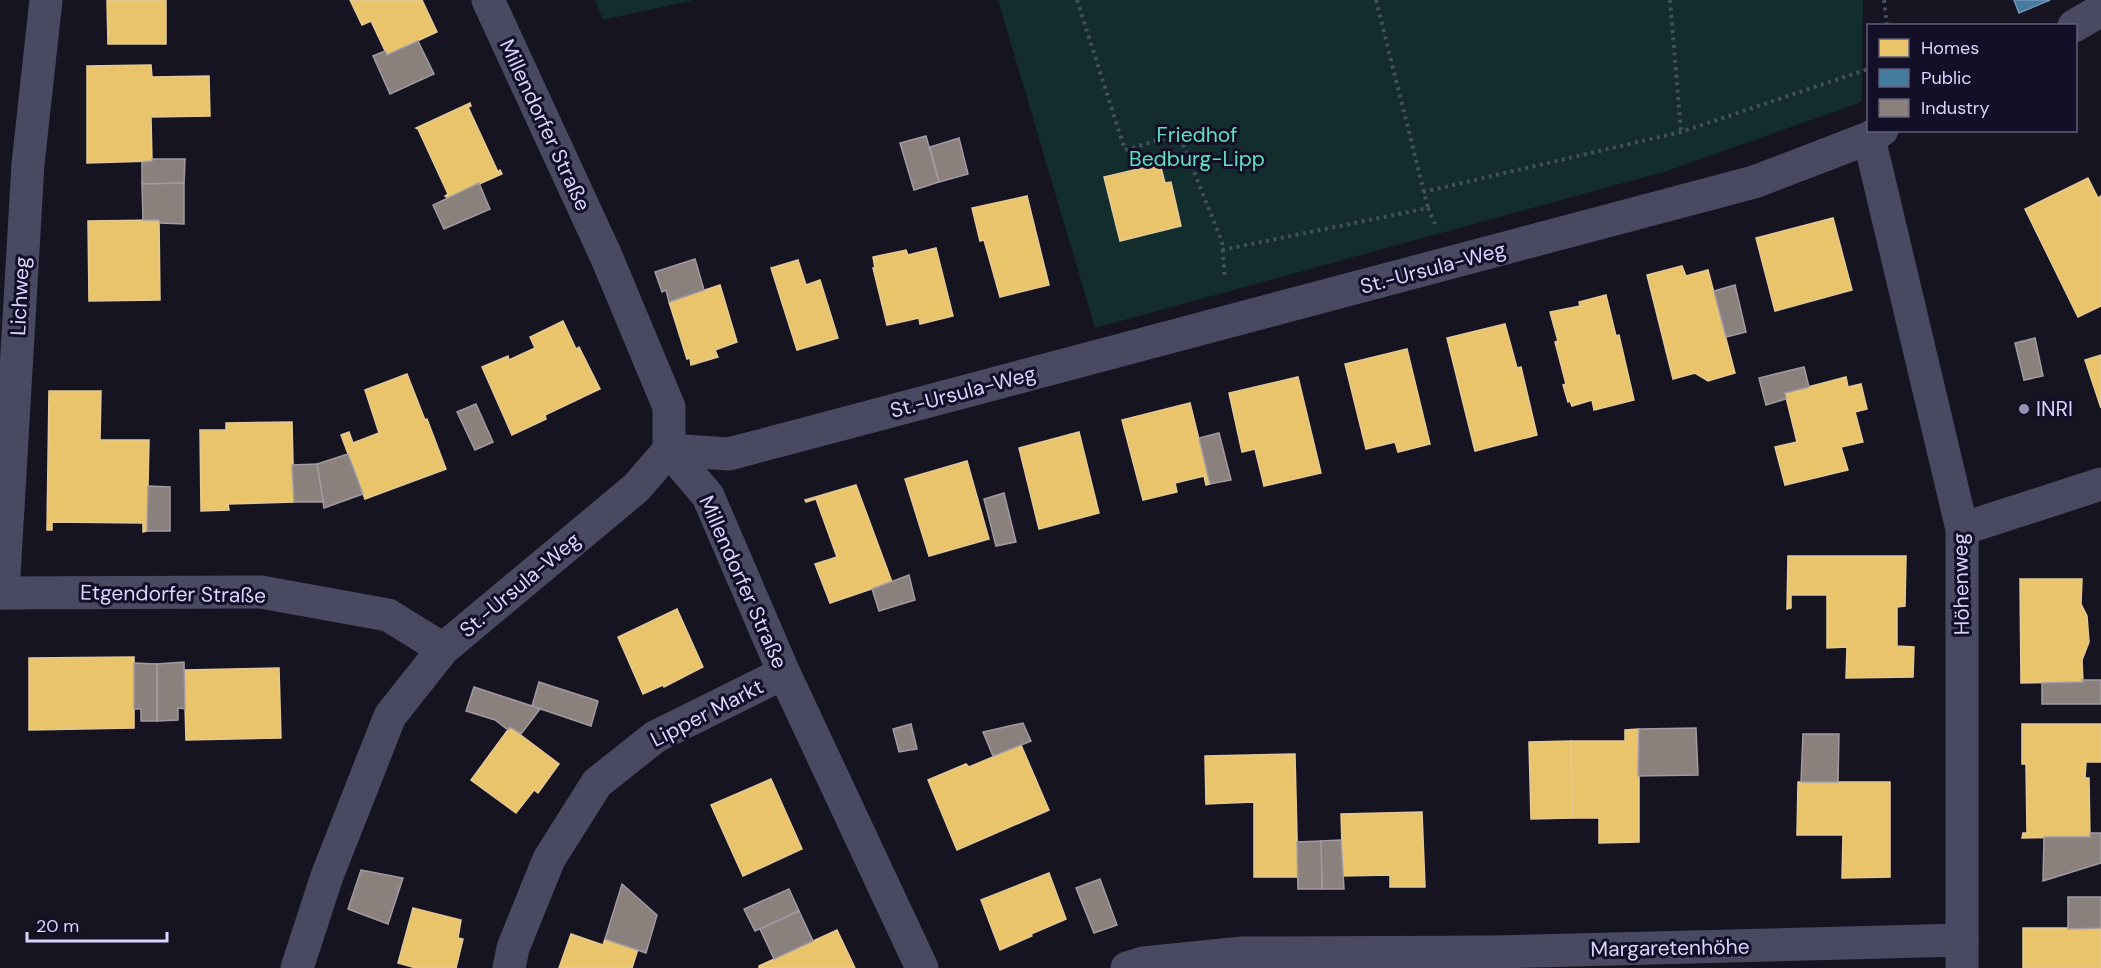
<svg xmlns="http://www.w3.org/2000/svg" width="2101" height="968" font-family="'DM Sans',sans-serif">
<rect width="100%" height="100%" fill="#161421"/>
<g fill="#132c2d">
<polygon points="595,0 694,0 603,20"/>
<polygon points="998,0 1863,0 1862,102 1667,171 1095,328"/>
</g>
<g fill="#e9c46a" stroke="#e4c997" stroke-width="1.5">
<polygon points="107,0 166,0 166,44 108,44"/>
<polygon points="350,0 422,0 437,32 387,55 371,21 362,25"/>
<polygon points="151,65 152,77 209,76 210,116 151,117 152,161 87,163 87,66"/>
<polygon points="470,103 471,106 468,107 498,172 500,170 502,174 448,198 445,196 448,194 418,129 416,128"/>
<polygon points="1160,164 1165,183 1171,182 1181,226 1120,241 1104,177"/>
<polygon points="2088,178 2098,198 2101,196 2101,306 2078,317 2025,209"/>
<polygon points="1027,196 1049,285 1000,297 984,240 980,241 972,208"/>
<polygon points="1833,218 1852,290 1775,311 1756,238"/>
<polygon points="159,220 160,300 89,301 88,221"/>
<polygon points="936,248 953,316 920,324 919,318 887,325 873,268 875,268 873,257 906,250 908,255"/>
<polygon points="798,260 806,285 820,280 838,338 797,350 771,268"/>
<polygon points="1682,266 1686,276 1708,270 1735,373 1708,381 1695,373 1673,379 1647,275"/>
<polygon points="720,285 737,342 715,350 718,357 691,365 690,358 687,359 669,302"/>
<polygon points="1606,295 1616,336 1619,335 1634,400 1594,410 1592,400 1572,406 1570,401 1568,402 1563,385 1566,384 1555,342 1558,341 1550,312 1580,306 1579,302"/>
<polygon points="563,321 576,349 579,347 600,389 545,415 546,419 512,435 482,367 508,356 509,360 535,348 530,337"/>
<polygon points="1505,324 1517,368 1521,367 1537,435 1475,451 1447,338"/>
<polygon points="1407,349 1430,444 1398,452 1395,442 1366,449 1345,364"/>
<polygon points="2101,355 2101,408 2085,360"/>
<polygon points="407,374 425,420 427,419 446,469 365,499 341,435 349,432 353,443 379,433 365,390"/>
<polygon points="1298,377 1321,473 1264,486 1255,449 1242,452 1229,393"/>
<polygon points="1846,377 1848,387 1861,384 1867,409 1855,412 1863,442 1841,447 1848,470 1785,485 1775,447 1797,442 1785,393"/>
<polygon points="49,391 101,391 100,440 149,440 147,531 143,532 143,523 52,522 52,530 47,530"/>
<polygon points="1190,403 1210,484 1206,485 1204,476 1175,483 1177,492 1143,500 1122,420"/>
<polygon points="292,422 294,502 228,504 229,510 201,511 200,430 226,430 226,423"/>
<polygon points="1079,432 1099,513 1039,529 1019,448"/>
<polygon points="967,461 989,539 929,556 905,479"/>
<polygon points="856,485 892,582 830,603 815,564 837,557 816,499 806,502 805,500"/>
<polygon points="1788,556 1906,556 1905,606 1897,607 1897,646 1914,647 1913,677 1846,678 1847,647 1827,648 1827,595 1791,595 1791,608 1787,609"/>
<polygon points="2020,579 2082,579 2081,604 2087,616 2089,642 2082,660 2083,682 2021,683"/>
<polygon points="677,609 703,667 664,687 663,685 643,694 618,637"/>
<polygon points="134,657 134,728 29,730 29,658"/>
<polygon points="279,668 281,738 186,740 184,670"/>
<polygon points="2022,724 2101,724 2101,762 2086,762 2085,778 2089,778 2090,837 2022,838 2023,833 2027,833 2026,764 2022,764"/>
<polygon points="510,727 559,764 538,793 534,790 516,813 471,780"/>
<polygon points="1639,729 1639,842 1599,843 1599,818 1572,818 1571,741 1625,741 1625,730"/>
<polygon points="1571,741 1572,818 1531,819 1529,742"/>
<polygon points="1021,745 1049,810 957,850 928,780 966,764 969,767"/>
<polygon points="1295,754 1298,877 1254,877 1254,802 1206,804 1205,756"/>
<polygon points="771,779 802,849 743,876 711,805"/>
<polygon points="1798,782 1890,782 1890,877 1842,878 1843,835 1797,835"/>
<polygon points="1422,812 1425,887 1390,887 1390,875 1343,876 1341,814"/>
<polygon points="1049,873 1066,919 1031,934 1032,936 1000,950 981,900"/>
<polygon points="413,908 461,920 458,938 463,939 456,968 416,968 398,963"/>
<rect x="2023" y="928" width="78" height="40"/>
<polygon points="837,930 855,968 759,968 759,966"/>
<polygon points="571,934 603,945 605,939 638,949 632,968 559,968"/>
</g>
<polygon fill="#457b9d" stroke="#7196ba" stroke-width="1.5" points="2014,0 2050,0 2019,13"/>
<g fill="#8a817c" stroke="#a29aa3" stroke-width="1.5">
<polygon points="418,41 434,74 390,94 373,56 385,51 387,55"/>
<polygon points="926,136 939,182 914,190 900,143"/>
<polygon points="959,138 968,174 939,182 930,147"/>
<polygon points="152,159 185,159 184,183 142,184 142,162 152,161"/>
<polygon points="184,183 184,224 160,223 159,220 143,220 142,184"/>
<polygon points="479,183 490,209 444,229 433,205"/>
<polygon points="695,259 704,290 669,302 666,290 662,292 655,272"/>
<polygon points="1735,285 1746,332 1726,337 1714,291"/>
<polygon points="2035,338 2043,376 2024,380 2015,343"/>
<polygon points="1804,367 1809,387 1785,393 1786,399 1766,405 1759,378"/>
<polygon points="476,404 493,442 475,450 457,412"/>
<polygon points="1219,433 1231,480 1210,484 1199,438"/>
<polygon points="348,454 363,494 324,508 317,464"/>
<polygon points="317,464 323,502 294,502 292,465"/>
<polygon points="148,486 170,487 170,531 147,531"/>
<polygon points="1004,493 1016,542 996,546 984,499"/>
<polygon points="909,575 915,600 879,611 872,589"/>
<polygon points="184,662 185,709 178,708 178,720 157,721 157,664"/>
<polygon points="134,663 157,664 157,721 141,721 141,709 134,709"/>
<polygon points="2082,680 2101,680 2101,704 2042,704 2042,683 2083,682"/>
<polygon points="539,682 598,701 591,726 532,706"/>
<polygon points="474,687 532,706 540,709 521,734 510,727 508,730 495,720 466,711"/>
<polygon points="1023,723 1031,741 993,756 983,732"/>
<polygon points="911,724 917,749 899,752 893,729"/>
<polygon points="1696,728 1698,775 1638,776 1639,729"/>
<polygon points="1803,734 1839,734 1838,782 1801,782"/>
<polygon points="2090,833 2101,833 2101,863 2043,881 2044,837 2090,837"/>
<polygon points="1341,840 1344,889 1322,889 1321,841"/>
<polygon points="1321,841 1322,889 1298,889 1297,842"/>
<polygon points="361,870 403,878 388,924 348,909"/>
<polygon points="1100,879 1117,925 1094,933 1076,888"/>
<polygon points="622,884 657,915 646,953 605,939"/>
<polygon points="789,889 799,911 755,931 744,909"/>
<polygon points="2068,897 2101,897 2101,928 2068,929"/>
<polygon points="799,911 813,941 774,959 760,929"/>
</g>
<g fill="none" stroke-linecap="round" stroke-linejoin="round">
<g stroke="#44505f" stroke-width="4" stroke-dasharray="3 4.5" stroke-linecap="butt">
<polyline points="1077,0 1125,150 1179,134 1222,242 1225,279"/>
<polyline points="1376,0 1428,208"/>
<polyline points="1670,0 1681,132"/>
<polyline points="1884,0 1887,26"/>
<polyline points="1423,192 1681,132 1868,69"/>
<polyline points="1222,250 1428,208 1435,224"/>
</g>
<g stroke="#4a4962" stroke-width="33">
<polyline points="488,0 606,256 669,407 669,450 708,496 784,673 922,968"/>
<polyline points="2074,26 2101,10"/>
<polyline points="1869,138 1962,529 1962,968"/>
<polyline points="669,450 729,454 1754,182 1869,138 1882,130"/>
<polyline points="1962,529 2101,484"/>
<polyline points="0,593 261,592 388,615 443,649"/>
<polyline points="3,593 28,164 46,0"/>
<polyline points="297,968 327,876 390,716 443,649 636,488 669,450"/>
<polyline points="509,968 513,948 549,859 597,783 655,737 784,673"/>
<polyline points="1127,968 1143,963 1242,953 1492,952 1962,940"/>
</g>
</g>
<circle fill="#9591b1" stroke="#130f26" stroke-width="2" cx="2024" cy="409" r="6"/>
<g text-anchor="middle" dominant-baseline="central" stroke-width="6" stroke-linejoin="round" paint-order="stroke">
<g font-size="21" fill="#d9d4ff" stroke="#130f26">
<text transform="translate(545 125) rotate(65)">Millendorfer Straße</text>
<text transform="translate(1433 268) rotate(-15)">St.-Ursula-Weg</text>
<text transform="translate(20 296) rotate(-87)">Lichweg</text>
<text transform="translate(963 392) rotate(-15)">St.-Ursula-Weg</text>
<text transform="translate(743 582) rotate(66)">Millendorfer Straße</text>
<text transform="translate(1961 584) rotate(-91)">Höhenweg</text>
<text transform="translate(520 585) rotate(-40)">St.-Ursula-Weg</text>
<text transform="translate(173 594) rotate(1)">Etgendorfer Straße</text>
<text transform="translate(707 713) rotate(-27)">Lipper Markt</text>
<text transform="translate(1670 948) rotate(-1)">Margaretenhöhe</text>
</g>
<g font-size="21" fill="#5fe0c0" stroke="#130f26">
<text x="1197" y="135">Friedhof<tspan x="1197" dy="24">Bedburg-Lipp</tspan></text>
</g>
<g font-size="21" fill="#d9d4ff" stroke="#130f26" text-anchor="start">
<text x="2036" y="409">INRI</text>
</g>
</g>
<rect x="1867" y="24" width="210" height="108" fill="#130f26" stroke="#625e7d" stroke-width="1.5"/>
<rect x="1879" y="39" width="30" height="18" fill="#e9c46a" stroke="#625e7d" stroke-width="1.5"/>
<text x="1921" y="54" font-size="18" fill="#d9d4ff">Homes</text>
<rect x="1879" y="69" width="30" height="18" fill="#457b9d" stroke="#625e7d" stroke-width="1.5"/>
<text x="1921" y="84" font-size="18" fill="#d9d4ff">Public</text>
<rect x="1879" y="99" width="30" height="18" fill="#8a817c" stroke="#625e7d" stroke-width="1.5"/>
<text x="1921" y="114" font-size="18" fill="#d9d4ff">Industry</text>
<path d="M27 932v9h140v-9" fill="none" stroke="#d9d4ff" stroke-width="3"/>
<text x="36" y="932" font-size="18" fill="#d9d4ff" stroke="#130f26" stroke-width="4.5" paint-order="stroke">20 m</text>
</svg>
